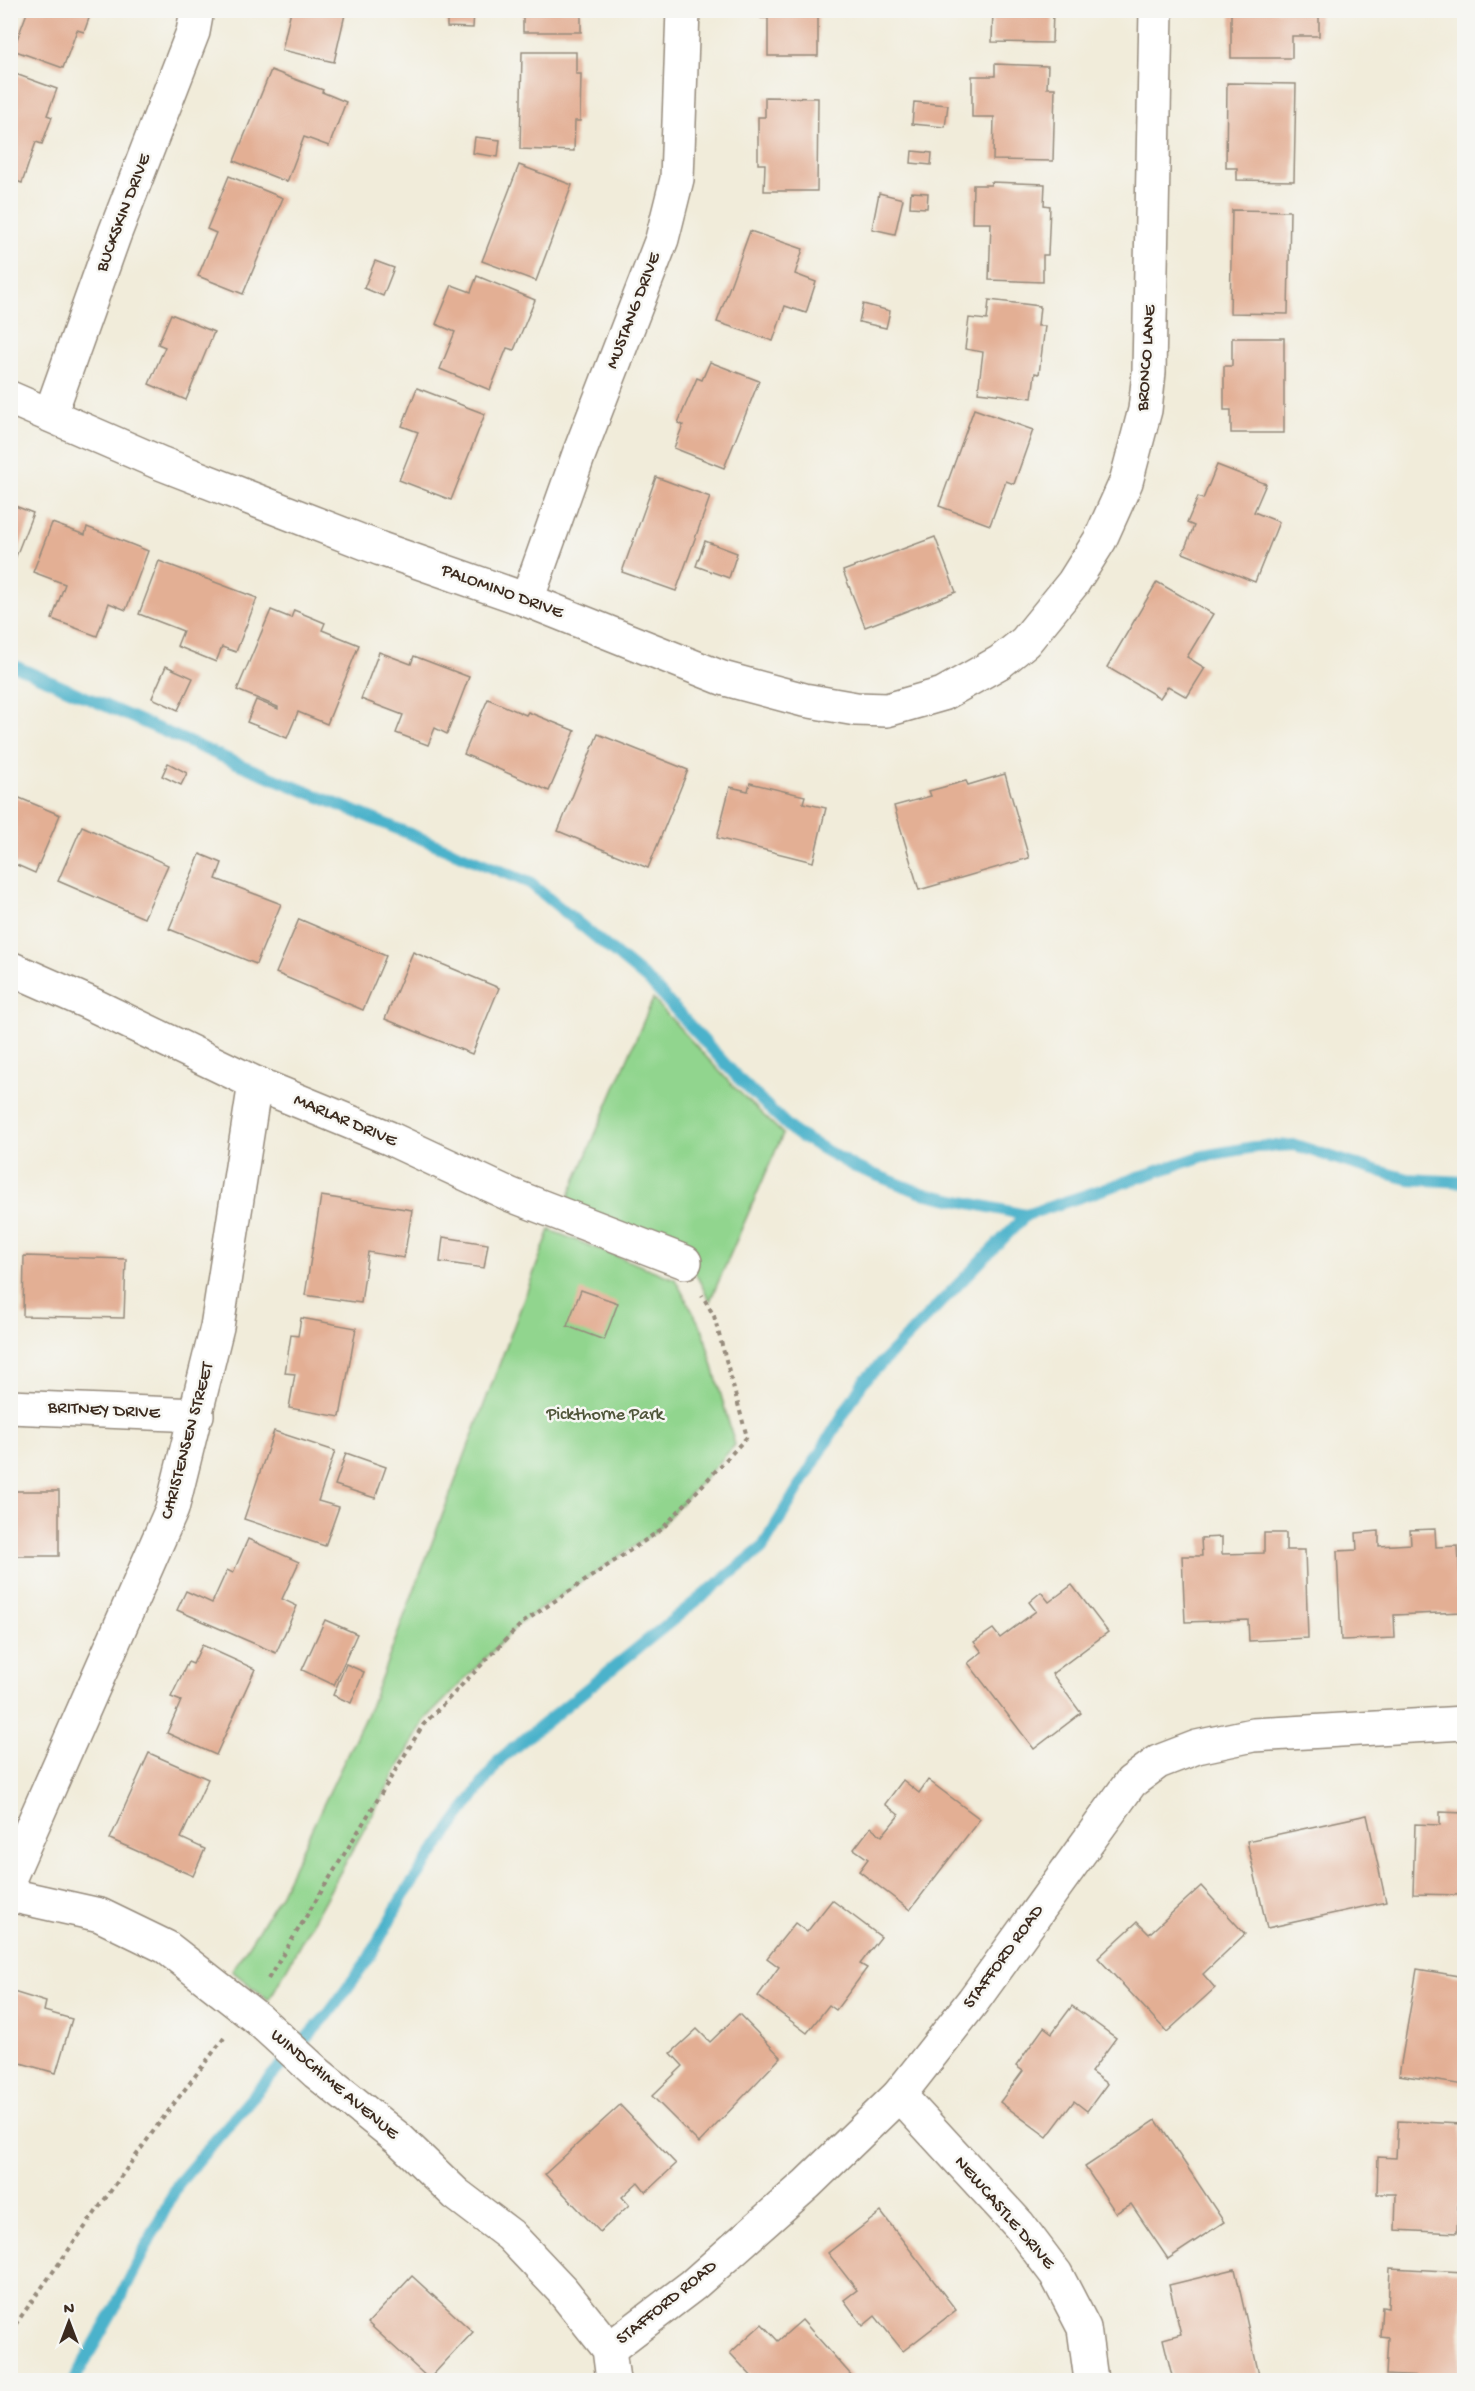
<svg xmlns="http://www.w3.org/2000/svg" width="1475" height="2391" font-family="'Gochi Hand',sans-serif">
<rect width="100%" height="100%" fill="#f6f6f2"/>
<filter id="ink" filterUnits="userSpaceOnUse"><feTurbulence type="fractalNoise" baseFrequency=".0167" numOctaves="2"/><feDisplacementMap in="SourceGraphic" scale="12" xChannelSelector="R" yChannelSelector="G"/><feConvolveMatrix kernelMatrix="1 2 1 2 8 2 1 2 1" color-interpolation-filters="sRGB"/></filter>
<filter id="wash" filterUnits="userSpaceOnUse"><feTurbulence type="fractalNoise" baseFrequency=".008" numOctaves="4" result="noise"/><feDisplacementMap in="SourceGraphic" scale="24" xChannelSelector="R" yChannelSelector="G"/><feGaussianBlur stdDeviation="1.35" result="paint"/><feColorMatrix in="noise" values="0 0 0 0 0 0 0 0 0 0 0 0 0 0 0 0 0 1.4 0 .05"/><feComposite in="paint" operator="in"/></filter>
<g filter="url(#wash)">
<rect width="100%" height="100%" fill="#f1ecda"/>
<g fill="#91d58e" stroke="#668056" stroke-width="1.5">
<polygon points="653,999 733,1086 783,1134 710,1301 684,1252 565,1205"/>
<polygon points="550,1230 675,1279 703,1331 735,1445 654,1533 521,1622 425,1720 269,2000 232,1971 279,1897 370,1707"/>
</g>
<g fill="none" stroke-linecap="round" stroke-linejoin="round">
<g stroke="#4cb2cb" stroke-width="12">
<polyline points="10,664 241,765 530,883 651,983 739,1079 795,1133 855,1167 922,1193 1026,1215"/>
<polyline points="74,2380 115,2308 178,2184 254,2095 330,2012 369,1958 403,1896 500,1759 762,1548 863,1382 1026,1215 1203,1156 1254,1147 1295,1145 1350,1163 1408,1179 1464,1182"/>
</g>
</g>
<g id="blocks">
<g fill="#e3af94">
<polygon points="28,10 92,10 84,32 77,30 63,68 13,50"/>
<polygon points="291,10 346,10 334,62 282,50"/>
<polygon points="447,10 474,10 473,28 447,27"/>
<rect x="523" y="10" width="58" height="22"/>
<polygon points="761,10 818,10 818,56 768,56 768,18 761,18"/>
<polygon points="993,10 1053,10 1052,43 992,42"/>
<polygon points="1231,10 1319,10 1319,36 1292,36 1292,58 1231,58"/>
<polygon points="522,52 576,52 576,74 581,74 580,121 575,121 574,151 520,149"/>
<polygon points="995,64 1048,66 1047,88 1055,88 1053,161 993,160 994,117 972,117 972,76 995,76"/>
<polygon points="271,70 323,90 322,92 346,102 329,146 304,137 287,182 234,161"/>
<polygon points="10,72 57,89 47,115 52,117 42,144 36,142 22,183 10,179"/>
<polygon points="1227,83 1296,84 1294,181 1237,180 1237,168 1226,168"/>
<polygon points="765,97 818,98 817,191 764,191 765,164 758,164 758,117 765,117"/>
<polygon points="914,102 948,105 945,127 912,124"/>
<polygon points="475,137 500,140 498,157 473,153"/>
<polygon points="912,151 932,153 931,165 911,163"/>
<polygon points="519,165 572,185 536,281 482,261"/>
<polygon points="229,176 283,198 243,294 198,276 216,233 207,229"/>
<polygon points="991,182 1045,184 1044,205 1050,206 1048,255 1043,255 1043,282 989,280 991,223 972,223 973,185 991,185"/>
<polygon points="911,192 928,193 927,208 910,207"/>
<polygon points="879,193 903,199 895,234 872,229"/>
<polygon points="1232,210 1290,211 1288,314 1230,313"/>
<polygon points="750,231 803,249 795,274 816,282 806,313 785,306 773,341 717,322"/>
<polygon points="375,261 394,268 383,296 364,288"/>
<polygon points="477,276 535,300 514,350 507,348 490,390 440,369 455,332 436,324 452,285 471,292"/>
<polygon points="989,300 1040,306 1038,326 1045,326 1039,374 1035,373 1032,398 978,392 983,352 965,349 969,318 987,320"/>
<polygon points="863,304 890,311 886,328 859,322"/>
<polygon points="171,314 214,332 186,400 149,384 165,347 158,344"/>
<polygon points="1232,338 1284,338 1284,433 1231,433 1231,410 1224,410 1224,366 1232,366"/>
<polygon points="710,362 759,381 724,468 674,448 683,425 678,423 697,378 702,380"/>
<polygon points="417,388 485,414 451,500 399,480 418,432 402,426"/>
<polygon points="974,409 1033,430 1014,484 1006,481 990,525 939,506"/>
<polygon points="1217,465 1266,484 1254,512 1279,522 1255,582 1183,553 1194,526 1187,523 1198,497 1203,499"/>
<polygon points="656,477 710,497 676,591 622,572"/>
<polygon points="10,504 33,513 11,569 10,569"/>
<polygon points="52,523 85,535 87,527 148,551 126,610 109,603 97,636 52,619 65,584 33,572"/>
<polygon points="935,537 956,592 865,627 843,571"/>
<polygon points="705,541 737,553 729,578 696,566"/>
<polygon points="159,561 257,598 236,652 222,647 216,662 177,646 183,631 139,614"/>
<polygon points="1157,582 1213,614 1187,657 1205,668 1187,697 1168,686 1160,698 1107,667"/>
<polygon points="271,610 291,618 294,610 325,623 322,630 359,645 327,724 298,712 287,738 247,722 256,700 278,709 278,707 237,690"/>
<polygon points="379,652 411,664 414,656 469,677 447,734 435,728 428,745 396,733 403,715 361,699"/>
<polygon points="166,666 193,678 178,710 152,698"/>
<polygon points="488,699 526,715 528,712 575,731 549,791 464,754"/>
<polygon points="598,734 688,770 648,868 558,831"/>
<polygon points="168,763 187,773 181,785 162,776"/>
<polygon points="1005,774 1029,858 919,890 894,806 931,796 929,791 966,781 968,785"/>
<polygon points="750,783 805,796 803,803 826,808 813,862 717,838 730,787 748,791"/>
<polygon points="10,794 60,815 35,873 10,862"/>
<polygon points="82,826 168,865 144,918 58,881"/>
<polygon points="200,854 222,863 216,879 281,904 256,964 169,929"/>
<polygon points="299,919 386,956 363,1010 276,973"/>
<polygon points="413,952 499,988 472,1054 385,1019"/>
<polygon points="321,1196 412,1210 404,1258 368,1252 361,1303 305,1295"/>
<polygon points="443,1237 488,1244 484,1268 440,1262"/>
<polygon points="24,1256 126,1259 124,1318 23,1316"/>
<polygon points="581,1290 618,1303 604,1340 567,1326"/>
<polygon points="301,1318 356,1328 340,1417 289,1408 295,1374 285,1373 291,1335 298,1336"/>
<polygon points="274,1431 335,1451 318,1501 339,1507 325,1546 244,1519"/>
<polygon points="346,1453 386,1467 375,1498 335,1485"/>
<rect x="10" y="1491" width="49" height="65"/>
<polygon points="1435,1529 1436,1547 1458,1546 1462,1612 1394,1615 1395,1638 1341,1640 1337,1551 1357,1550 1356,1533 1379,1531 1379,1546 1411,1544 1410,1530"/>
<polygon points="1264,1533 1286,1533 1286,1550 1305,1550 1308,1638 1249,1641 1248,1620 1185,1622 1182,1556 1202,1556 1201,1538 1222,1537 1222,1554 1264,1553"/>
<polygon points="248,1539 299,1562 282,1599 297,1606 276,1653 177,1610 186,1591 212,1603 227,1570 233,1573"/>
<polygon points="1072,1585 1108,1632 1052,1674 1081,1713 1034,1749 968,1663 982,1652 974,1642 993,1629 1000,1638 1036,1611 1029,1602 1041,1592 1049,1602"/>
<polygon points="325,1620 357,1634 334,1685 302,1670"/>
<polygon points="202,1645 255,1669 216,1755 167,1733 181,1701 171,1697 188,1662 193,1664"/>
<polygon points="346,1664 364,1672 351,1703 333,1695"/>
<polygon points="149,1753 208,1779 181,1838 205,1849 193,1876 110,1839"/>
<polygon points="903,1780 919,1793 928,1780 980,1819 910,1910 859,1871 868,1859 854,1849 871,1827 882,1836 899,1815 885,1804"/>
<polygon points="1440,1812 1464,1813 1464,1895 1413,1894 1415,1824 1440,1825"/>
<polygon points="1367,1815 1386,1902 1267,1928 1247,1841"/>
<polygon points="1201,1886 1245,1934 1203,1974 1215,1988 1167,2032 1098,1958 1137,1922 1149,1934"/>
<polygon points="832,1900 881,1937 860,1964 867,1968 836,2010 829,2005 807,2033 758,1996 779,1967 767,1958 795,1923 807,1932"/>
<polygon points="1417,1969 1464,1977 1464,2085 1399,2075"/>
<polygon points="10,1991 46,2002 44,2011 72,2019 56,2073 10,2060"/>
<polygon points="1072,2006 1116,2038 1091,2072 1107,2084 1087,2111 1074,2101 1047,2137 1000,2102 1023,2071 1016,2066 1044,2027 1052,2033"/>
<polygon points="739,2014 781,2057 699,2143 652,2096 683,2066 671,2053 697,2029 710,2042"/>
<polygon points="620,2105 676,2164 646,2192 638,2182 622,2197 629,2205 600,2232 545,2174"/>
<polygon points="1156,2120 1224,2222 1168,2259 1131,2204 1116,2213 1085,2167"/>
<polygon points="1398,2121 1462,2124 1461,2150 1464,2150 1464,2206 1458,2206 1457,2233 1395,2230 1396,2194 1377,2194 1378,2157 1396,2158"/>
<polygon points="881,2212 956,2310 903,2351 875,2316 863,2326 844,2300 857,2290 828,2253"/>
<polygon points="1390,2268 1464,2272 1458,2379 1386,2375 1388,2337 1380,2336 1382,2307 1388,2308"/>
<polygon points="1235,2269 1259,2375 1234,2380 1173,2380 1163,2339 1181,2334 1169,2285"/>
<polygon points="412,2276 473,2332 429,2379 368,2323"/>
<polygon points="802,2320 852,2376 847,2380 755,2380 730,2353 762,2324 778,2341"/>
</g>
</g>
</g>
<g filter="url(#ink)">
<use href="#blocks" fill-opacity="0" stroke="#968b7c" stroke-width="1.5"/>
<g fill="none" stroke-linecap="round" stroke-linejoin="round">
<g stroke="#968b7c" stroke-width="36">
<g id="minor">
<polyline points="10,398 160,463 381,549 527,600 722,678 804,700 856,709 887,710 943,694 1000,662 1025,642 1073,583 1100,540 1126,482 1145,410 1149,372 1156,10"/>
<polyline points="50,415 115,233 193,32 197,10"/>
<polyline points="527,600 579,454 662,239 677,179 683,10"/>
<polyline points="10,968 87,1002 255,1083 389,1138 511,1195 685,1262"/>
<polyline points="10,1407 197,1415"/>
<polyline points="10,1877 172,1509 217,1327 255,1083"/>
<polyline points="10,1895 100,1915 166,1947 258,2019 317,2073 399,2139 456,2194 510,2235 562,2290 609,2349 613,2380"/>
<polyline points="899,2095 1019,2225 1056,2274 1084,2328 1091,2380"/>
<polyline points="609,2349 693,2285 807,2184 899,2095 973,2001 1131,1782 1158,1762 1197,1747 1253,1735 1464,1723"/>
</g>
</g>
<g stroke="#968b7c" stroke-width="4" stroke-dasharray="4.5 4.5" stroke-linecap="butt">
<polyline points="268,1979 423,1725 522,1623 662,1529 747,1437 714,1316 702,1295"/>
<polyline points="10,2332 160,2122 224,2038"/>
</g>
<use href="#minor" stroke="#fff" stroke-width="33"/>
</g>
</g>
<g text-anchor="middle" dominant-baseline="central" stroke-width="5" stroke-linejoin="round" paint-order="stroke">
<g font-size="18" fill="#3b2a1e" stroke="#f6f6f2">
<text transform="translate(124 213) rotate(-69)">BUCKSKIN DRIVE</text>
<text transform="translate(634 311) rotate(-69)">MUSTANG DRIVE</text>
<text transform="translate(1147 358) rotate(-86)">BRONCO LANE</text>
<text transform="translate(502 592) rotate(20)">PALOMINO DRIVE</text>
<text transform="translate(345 1121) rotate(23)">MARLAR DRIVE</text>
<text transform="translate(104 1411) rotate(3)">BRITNEY DRIVE</text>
<text transform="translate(188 1441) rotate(-75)">CHRISTENSEN STREET</text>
<text transform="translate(1004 1957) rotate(-54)">STAFFORD ROAD</text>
<text transform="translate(334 2085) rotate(40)">WINDCHIME AVENUE</text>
<text transform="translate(1004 2213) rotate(49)">NEWCASTLE DRIVE</text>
<text transform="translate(667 2303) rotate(-39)">STAFFORD ROAD</text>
</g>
<g font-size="18" fill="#50553a" stroke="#f6f6f2">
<text x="605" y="1415">Pickthorne Park</text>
</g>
</g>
<rect width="1475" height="2391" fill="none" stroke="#f6f6f2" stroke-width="36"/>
<g transform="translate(69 2322)" stroke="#f6f6f2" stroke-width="4.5" paint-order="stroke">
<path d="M0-4.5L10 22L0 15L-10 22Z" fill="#3b2a1e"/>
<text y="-9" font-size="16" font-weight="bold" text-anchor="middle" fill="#3b2a1e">N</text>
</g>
</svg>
